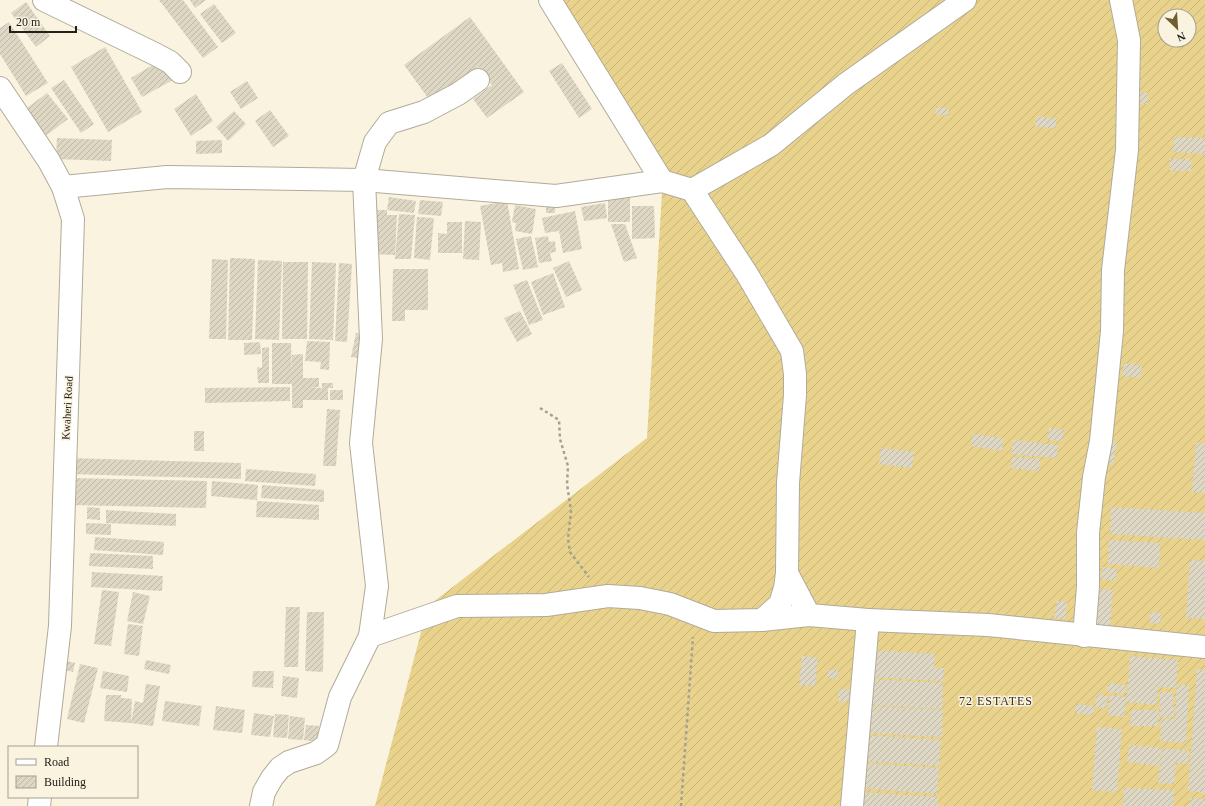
<svg xmlns="http://www.w3.org/2000/svg" width="1205" height="806" font-family="'Times New Roman',serif">
<defs>
<pattern id="garden-furrows" width="10" height="10" patternUnits="userSpaceOnUse"><rect width="10" height="10" fill="#e8d28c"/><path d="M-1 1l2-2M0 10L10 0M9 11l2-2" fill="none" stroke="#c7b478"/></pattern>
<pattern id="building-hatch" width="6" height="6" patternUnits="userSpaceOnUse"><rect width="6" height="6" fill="#ddd7c4"/><path d="M-1 1l2-2M0 6l6-6M5 7l2-2" fill="none" stroke="#bdb8a8"/></pattern>
</defs>
<rect width="100%" height="100%" fill="#f9f3e0"/>
<path fill="url(#garden-furrows)" fill-rule="evenodd" d="M553 0H1205V806H375L428 606 647 438 662 193ZM1165 16H1189V40H1165Z"/>
<g fill="url(#building-hatch)">
<polygon points="159,0 183,0 218,47 203,58"/>
<polygon points="190,0 206,0 195,8"/>
<polygon points="26,2 50,36 36,47 11,13"/>
<polygon points="214,4 236,33 222,43 200,14"/>
<polygon points="470,17 524,92 487,118 473,99 492,85 479,67 431,102 404,65"/>
<polygon points="9,22 48,83 26,96 0,54 0,28"/>
<polygon points="105,47 142,112 108,132 71,67"/>
<polygon points="161,60 173,80 142,97 131,78"/>
<polygon points="562,63 592,109 579,118 549,71"/>
<polygon points="64,80 94,124 81,133 51,88"/>
<polygon points="247,81 258,98 241,109 230,92"/>
<polygon points="1138,92 1148,93 1147,104 1136,103"/>
<polygon points="47,93 68,119 43,138 23,111"/>
<polygon points="196,94 213,121 191,136 174,109"/>
<polygon points="936,107 949,109 948,116 935,114"/>
<polygon points="270,110 289,136 273,147 255,121"/>
<polygon points="234,111 246,124 228,141 216,127"/>
<polygon points="1037,116 1057,119 1055,129 1035,126"/>
<polygon points="1174,137 1205,138 1205,154 1173,152"/>
<polygon points="57,138 112,140 111,161 56,159"/>
<polygon points="222,140 222,153 196,154 196,141"/>
<rect x="1170" y="159" width="21" height="12"/>
<rect x="608" y="194" width="22" height="28"/>
<polygon points="389,197 416,201 414,213 387,210"/>
<polygon points="420,200 443,202 441,216 418,214"/>
<polygon points="507,201 519,269 503,272 502,263 491,265 480,206"/>
<polygon points="605,203 607,218 584,221 581,207"/>
<rect x="546" y="204" width="9" height="9"/>
<polygon points="515,205 536,209 532,234 515,231 516,223 512,222"/>
<polygon points="632,206 654,206 655,238 632,239"/>
<polygon points="377,210 387,210 387,215 397,215 395,255 371,254 376,236"/>
<polygon points="575,211 582,249 563,253 559,231 545,233 542,218"/>
<polygon points="399,214 415,215 411,259 395,259"/>
<polygon points="417,217 434,218 430,260 414,258"/>
<polygon points="465,221 481,222 479,260 463,259"/>
<polygon points="447,222 462,222 462,253 438,253 438,233 447,234"/>
<polygon points="611,224 625,224 637,258 624,262"/>
<polygon points="531,236 538,267 523,270 516,239"/>
<polygon points="548,236 549,242 555,241 556,252 550,253 552,261 539,263 535,238"/>
<polygon points="230,258 255,259 252,340 228,340"/>
<polygon points="212,259 228,260 226,339 209,339"/>
<polygon points="258,260 282,261 279,340 255,339"/>
<polygon points="569,261 582,290 566,297 553,268"/>
<polygon points="283,262 308,262 307,339 282,339"/>
<polygon points="312,262 336,263 333,340 309,339"/>
<polygon points="339,263 352,264 347,342 335,341"/>
<polygon points="393,269 428,269 428,310 405,310 405,321 392,321"/>
<polygon points="553,273 565,307 543,315 531,282"/>
<polygon points="527,280 543,320 529,325 513,285"/>
<polygon points="520,311 532,334 517,342 504,318"/>
<polygon points="356,333 368,335 363,359 351,357"/>
<polygon points="307,341 330,342 329,370 320,369 321,362 305,361"/>
<polygon points="260,342 261,354 244,355 244,343"/>
<polygon points="272,343 291,343 292,371 292,355 303,354 303,398 303,378 319,378 319,387 308,387 322,388 322,383 333,383 333,388 328,388 328,400 303,400 303,408 292,408 292,384 272,384"/>
<polygon points="269,347 269,383 258,383 257,367 262,368 262,348"/>
<polygon points="1124,363 1142,366 1140,378 1122,376"/>
<polygon points="290,387 290,401 205,403 205,388"/>
<rect x="330" y="390" width="13" height="10"/>
<polygon points="327,409 340,410 336,466 323,466"/>
<polygon points="1049,428 1064,430 1062,441 1047,440"/>
<rect x="194" y="431" width="10" height="20"/>
<polygon points="973,434 1003,438 1002,451 971,446"/>
<polygon points="1013,440 1058,445 1057,458 1011,454"/>
<polygon points="1105,440 1117,442 1113,465 1101,463"/>
<polygon points="1196,443 1205,444 1205,493 1192,492"/>
<polygon points="881,448 914,452 912,468 879,464"/>
<polygon points="1012,457 1040,459 1039,471 1011,468"/>
<polygon points="69,458 241,463 241,479 69,474"/>
<polygon points="246,469 316,474 315,486 245,481"/>
<polygon points="71,478 207,481 206,508 70,505"/>
<polygon points="212,481 258,485 257,500 211,496"/>
<polygon points="262,485 324,490 324,502 261,498"/>
<polygon points="257,501 319,505 319,520 256,517"/>
<polygon points="87,507 100,508 100,520 87,519"/>
<polygon points="1111,507 1205,513 1205,540 1110,534"/>
<polygon points="106,510 176,514 176,526 106,523"/>
<polygon points="86,523 111,524 111,535 86,534"/>
<polygon points="95,537 164,542 163,555 94,550"/>
<polygon points="1109,540 1160,543 1159,568 1108,564"/>
<polygon points="90,553 153,556 153,569 89,566"/>
<polygon points="1190,560 1205,561 1205,619 1186,618"/>
<polygon points="1102,567 1117,569 1116,581 1101,579"/>
<polygon points="92,572 163,576 162,591 91,587"/>
<polygon points="1098,589 1113,590 1110,627 1096,627"/>
<polygon points="102,590 119,592 111,646 94,644"/>
<polygon points="133,592 150,596 143,624 127,621"/>
<polygon points="1057,601 1067,602 1065,619 1054,618"/>
<polygon points="286,607 300,607 298,667 284,667"/>
<polygon points="307,612 324,612 323,672 305,671"/>
<polygon points="1150,612 1161,613 1160,624 1150,623"/>
<polygon points="128,624 143,626 139,656 124,654"/>
<polygon points="868,650 935,654 934,668 944,668 943,681 867,677"/>
<polygon points="802,656 818,658 815,686 799,685"/>
<polygon points="1130,656 1178,660 1176,688 1158,687 1157,705 1126,702 1124,717 1108,715 1110,695 1127,697"/>
<polygon points="146,660 171,665 169,674 144,669"/>
<polygon points="67,661 75,663 73,672 65,670"/>
<polygon points="80,664 98,668 84,723 67,719"/>
<polygon points="1197,669 1205,670 1205,793 1188,791"/>
<polygon points="828,670 838,670 837,679 827,678"/>
<polygon points="103,671 129,676 127,692 100,688"/>
<polygon points="253,671 274,671 273,688 252,687"/>
<polygon points="283,676 299,678 297,698 281,696"/>
<polygon points="866,679 943,683 942,709 864,705"/>
<polygon points="1108,683 1126,685 1125,694 1107,692"/>
<polygon points="146,684 160,686 153,726 131,723 135,701 143,703"/>
<polygon points="1177,685 1189,685 1186,743 1160,741 1161,719 1175,719"/>
<polygon points="839,689 852,690 852,702 838,701"/>
<polygon points="1160,692 1173,692 1174,717 1160,718"/>
<polygon points="1097,694 1108,696 1106,709 1095,707"/>
<polygon points="106,695 121,695 121,698 132,699 131,723 104,721"/>
<polygon points="165,701 202,706 199,726 162,721"/>
<polygon points="1076,704 1094,706 1093,715 1075,713"/>
<polygon points="216,706 245,710 242,733 213,730"/>
<polygon points="865,706 943,710 942,737 864,733"/>
<polygon points="1131,710 1159,710 1158,726 1130,726"/>
<polygon points="254,713 274,716 270,737 251,735"/>
<polygon points="275,714 289,715 287,738 273,737"/>
<polygon points="290,716 305,718 303,740 288,739"/>
<polygon points="306,725 319,726 317,742 304,740"/>
<polygon points="1097,727 1122,729 1117,792 1092,790"/>
<polygon points="864,735 941,740 939,766 862,761"/>
<polygon points="1129,745 1161,748 1159,766 1127,762"/>
<polygon points="1162,748 1189,751 1188,764 1176,763 1174,784 1158,783"/>
<polygon points="861,763 939,768 937,794 860,788"/>
<polygon points="1124,788 1174,790 1173,806 1123,806"/>
<polygon points="859,792 938,797 938,806 858,806"/>
<polygon points="1190,798 1205,799 1205,806 1189,806"/>
</g>
<g fill="none" stroke-linecap="round" stroke-linejoin="round">
<g stroke="#b1ab99" stroke-width="24">
<g id="minor">
<polyline points="44,0 155,54 170,62 180,72"/>
<polyline points="550,0 662,181"/>
<polyline points="0,88 49,161 63,187 73,219 60,626 46,747"/>
<polyline points="63,187 167,177 364,180 556,196 662,181 692,190 771,145 846,84 965,0"/>
<polyline points="692,190 747,274 792,351 795,374 795,395 788,483 787,573 785,588 780,604 762,620"/>
<polyline points="787,573 809,615"/>
<polyline points="370,636 457,606 546,605 608,596 640,598 670,604 714,621 762,620 809,615 868,620 988,625 1205,647"/>
<polyline points="1084,636 1088,587 1088,533 1094,477 1101,441 1112,331 1113,270 1127,150 1129,40 1121,0"/>
<polyline points="39,806 40,797"/>
<polyline points="261,806 264,792 272,778 280,768 289,762 316,753 327,745 340,697 370,636 377,586 361,443 371,339 364,180 375,142 389,123 424,112 458,94 478,80"/>
<polyline points="852,806 868,620"/>
</g>
</g>
<g stroke="#a5a192" stroke-width="2.5" stroke-dasharray="3 3" stroke-linecap="butt">
<polyline points="540,408 559,420 560,439 568,466 567,484 571,511 568,539 570,552 589,577"/>
<polyline points="681,806 693,637"/>
</g>
<use href="#minor" stroke="#fff" stroke-width="22"/>
</g>
<g text-anchor="middle" dominant-baseline="central" stroke-width="3" stroke-linejoin="round" paint-order="stroke">
<g font-size="11" fill="#222019" stroke="#f9f3e0">
<text transform="translate(67 408) rotate(-87)">Kwaheri Road</text>
</g>
<g font-size="12" letter-spacing="1" fill="#342f21" stroke="#f9f3e0">
<text x="996" y="701">72 ESTATES</text>
</g>
</g>
<rect x="8" y="746" width="130" height="52" fill="#f9f3e0" stroke="#a39f90"/>
<rect x="16" y="759" width="20" height="6" fill="#ffffff" stroke="#a39f90"/>
<text x="44" y="766" font-size="12" fill="#222019">Road</text>
<rect x="16" y="776" width="20" height="12" fill="url(#building-hatch)" stroke="#a39f90"/>
<text x="44" y="786" font-size="12" fill="#222019">Building</text>
<g transform="translate(1177 28) rotate(155)"><circle r="19" fill="#f9f3e0" stroke="#a39f90"/>
<path d="M0-3L7 15L0 10L-7 15Z" fill="#6f5f2d"/>
<text y="-6" font-size="11" font-weight="bold" text-anchor="middle" fill="#222019">N</text>
</g>
<path d="M10 26v6h66v-6" fill="none" stroke="#222019" stroke-width="2"/>
<text x="16" y="26" font-size="12" fill="#222019" stroke="#f9f3e0" stroke-width="3" paint-order="stroke">20 m</text>
</svg>
